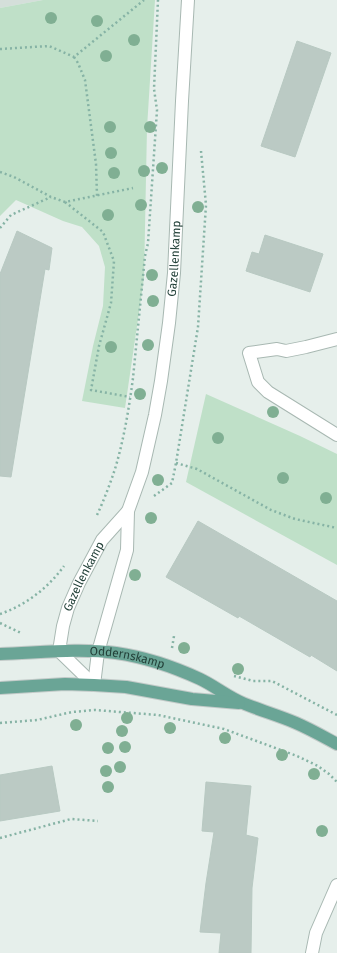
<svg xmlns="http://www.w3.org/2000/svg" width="337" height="953" font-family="'Fira Sans',sans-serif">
<rect width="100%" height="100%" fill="#e6efeb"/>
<polygon fill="#d4dfda" points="0,0 43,0 0,8"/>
<g fill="#bfe0c8">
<polygon points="43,0 155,0 147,128 144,278 125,408 82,401 93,346 103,306 105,267 99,246 82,227 63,221 16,200 0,216 0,8"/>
<polygon points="206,394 300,436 337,454 337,565 186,482"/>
</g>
<g fill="#bbcac4" stroke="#b8c9c2">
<polygon points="297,41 331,53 295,157 261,146"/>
<polygon points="17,231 52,248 49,270 45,269 11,477 0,476 0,274"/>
<polygon points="265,235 323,254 310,292 246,271 252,252 259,254"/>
<polygon points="198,521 337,601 337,671 311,655 310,657 239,616 238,618 166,577"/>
<polygon points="52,766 60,811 0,821 0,775"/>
<polygon points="206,782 251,786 246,835 258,838 252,888 251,953 219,953 221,933 200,932 206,883 214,832 202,831"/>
</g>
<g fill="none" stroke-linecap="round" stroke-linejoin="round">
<g stroke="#a8b8b2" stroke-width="14">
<g id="minor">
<polyline points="337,339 306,347 286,351 277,349 249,353 258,382 268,392 337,435"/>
<path id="s1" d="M94 685 98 652 127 550 128 511 142 472 155 415 161 381 169 323 174 273 182 101 188 0"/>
<path id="s2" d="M94 685 59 651 63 626 68 608 79 583 102 540 128 511"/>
<polyline points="312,953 316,933 337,885"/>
</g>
</g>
<g stroke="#c2cac8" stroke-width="14">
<g id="major">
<path id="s3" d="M0 654C37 653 79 648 116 653 144 657 174 667 200 679 215 686 229 698 245 704 262 711 280 716 296 723 310 729 324 737 337 744"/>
<polyline points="0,688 65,684 94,685 126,687 192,699 239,703"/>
</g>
</g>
<g stroke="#86b3a5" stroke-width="2.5" stroke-dasharray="2 3" stroke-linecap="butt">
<polyline points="0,49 49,46 74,57 144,0"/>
<polyline points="74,57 78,63 85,80 96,164 97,196"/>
<polyline points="0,172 14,177 51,197 65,202 133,188"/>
<polyline points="65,202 103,232 114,261 111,303 99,346 91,390 130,397"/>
<polyline points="0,228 11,215 51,197"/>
<polyline points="176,463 197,469 271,510 295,519 337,528"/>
<polyline points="154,496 172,483 176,463 198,327 206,205 201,151"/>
<path d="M97 515C104 500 110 484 115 469 124 439 129 408 133 378L145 256 148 243 157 110 154 89 158 0"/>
<path d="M0 614C26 605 48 588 64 566"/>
<polyline points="0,623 21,633"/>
<polyline points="172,648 174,636"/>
<polyline points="234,676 253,681 272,681 337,715"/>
<polyline points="0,723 37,720 72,712 95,710 158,715 224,729 297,756 318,766 329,774 337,782"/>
<polyline points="0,838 71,819 98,821"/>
</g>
<use href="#minor" stroke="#fff" stroke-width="12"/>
<use href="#major" stroke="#6aa596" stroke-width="12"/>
</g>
<g fill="#80af93">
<circle cx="51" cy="18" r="6"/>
<circle cx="97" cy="21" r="6"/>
<circle cx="134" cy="40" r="6"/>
<circle cx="106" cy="56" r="6"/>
<circle cx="110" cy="127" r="6"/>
<circle cx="150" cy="127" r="6"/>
<circle cx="111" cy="153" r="6"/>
<circle cx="162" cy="168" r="6"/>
<circle cx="144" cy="171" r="6"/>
<circle cx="114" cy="173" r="6"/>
<circle cx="141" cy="205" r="6"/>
<circle cx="198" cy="207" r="6"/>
<circle cx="108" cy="215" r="6"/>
<circle cx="152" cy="275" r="6"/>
<circle cx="153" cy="301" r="6"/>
<circle cx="148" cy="345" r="6"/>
<circle cx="111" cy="347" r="6"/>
<circle cx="140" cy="394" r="6"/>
<circle cx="273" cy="412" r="6"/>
<circle cx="218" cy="438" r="6"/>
<circle cx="283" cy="478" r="6"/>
<circle cx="158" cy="480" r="6"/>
<circle cx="326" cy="498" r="6"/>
<circle cx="151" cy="518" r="6"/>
<circle cx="135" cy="575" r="6"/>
<circle cx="184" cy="648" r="6"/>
<circle cx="238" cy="669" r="6"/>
<circle cx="127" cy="718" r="6"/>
<circle cx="76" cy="725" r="6"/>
<circle cx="170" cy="728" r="6"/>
<circle cx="122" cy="731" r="6"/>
<circle cx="225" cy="738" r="6"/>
<circle cx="125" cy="747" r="6"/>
<circle cx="108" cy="748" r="6"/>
<circle cx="282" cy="755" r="6"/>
<circle cx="120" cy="767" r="6"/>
<circle cx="106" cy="771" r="6"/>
<circle cx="314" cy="774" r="6"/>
<circle cx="108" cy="787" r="6"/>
<circle cx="322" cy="831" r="6"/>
</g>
<g text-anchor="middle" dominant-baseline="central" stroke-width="3" stroke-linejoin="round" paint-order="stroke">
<g font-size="12" fill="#24423a" stroke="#f7fbf9">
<text stroke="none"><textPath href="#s1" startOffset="436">Gazellenkamp</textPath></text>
<text stroke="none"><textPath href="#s2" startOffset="128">Gazellenkamp</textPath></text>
<text stroke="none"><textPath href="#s3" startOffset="128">Oddernskamp</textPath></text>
</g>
</g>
</svg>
